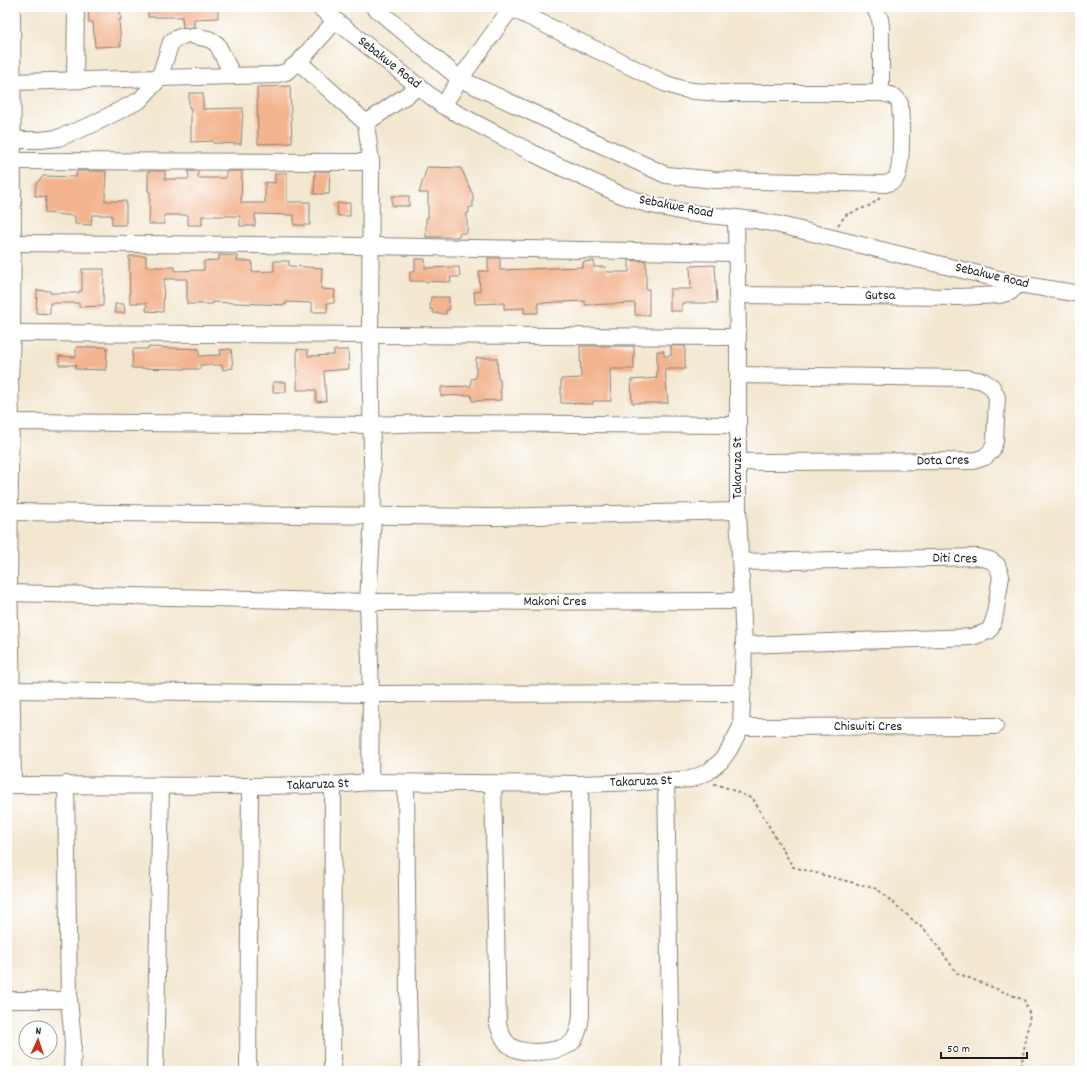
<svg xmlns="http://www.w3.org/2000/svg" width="1087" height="1078" font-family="Dekko,sans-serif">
<rect width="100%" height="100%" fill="#fff"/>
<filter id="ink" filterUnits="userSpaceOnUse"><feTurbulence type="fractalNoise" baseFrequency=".025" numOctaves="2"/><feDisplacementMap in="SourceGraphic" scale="8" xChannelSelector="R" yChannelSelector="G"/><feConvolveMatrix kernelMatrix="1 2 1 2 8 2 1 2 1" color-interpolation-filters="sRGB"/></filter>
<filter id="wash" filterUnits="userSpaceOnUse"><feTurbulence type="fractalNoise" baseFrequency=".012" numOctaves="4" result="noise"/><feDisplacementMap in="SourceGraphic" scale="16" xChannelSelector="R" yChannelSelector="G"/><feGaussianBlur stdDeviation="0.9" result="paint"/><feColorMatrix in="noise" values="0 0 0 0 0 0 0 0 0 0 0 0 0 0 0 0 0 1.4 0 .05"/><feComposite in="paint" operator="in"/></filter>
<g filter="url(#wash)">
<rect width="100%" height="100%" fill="#f3e7d0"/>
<g id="blocks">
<g fill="#f3b38e">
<polygon points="88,7 120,7 121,20 119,20 121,46 95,47 93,22 89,22"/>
<polygon points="148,7 218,7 218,18 194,19 194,27 189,28 183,27 182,17 148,17"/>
<polygon points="290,86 292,143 258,144 257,87"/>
<polygon points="189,93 203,93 203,109 243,108 241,144 213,143 214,141 191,142 191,108 189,108"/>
<polygon points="427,167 461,168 473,195 473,207 469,207 469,213 467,213 467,233 459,233 459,237 426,237 426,218 428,218 428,193 419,193"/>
<polygon points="77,171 106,171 105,201 126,201 126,225 112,225 112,215 92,215 91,225 75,224 75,216 45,213 46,197 35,196 36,184 43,176 76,177"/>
<polygon points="148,171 165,171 165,179 189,179 188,171 198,171 198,178 226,178 226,171 242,171 241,203 265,203 265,182 275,183 275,173 287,173 287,202 310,202 310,225 294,225 294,215 255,214 255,226 240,226 240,216 202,216 202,225 188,225 188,215 164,215 164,224 149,224 150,192 148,191"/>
<polygon points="315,171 330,171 329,194 314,194"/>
<rect x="392" y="196" width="17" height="10"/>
<polygon points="337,203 350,203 350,216 338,216"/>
<polygon points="219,255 238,256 237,261 252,261 252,272 274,271 274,261 289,261 289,266 322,268 321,289 335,290 334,303 327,303 327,312 312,312 312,303 286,302 286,305 213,302 213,304 187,304 187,279 164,279 163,312 146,311 147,303 130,303 129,256 146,256 146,267 175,267 175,271 204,270 204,261 219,260"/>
<polygon points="488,258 500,258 500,270 583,267 583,262 594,261 594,267 606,267 607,272 629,272 629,260 646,261 646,289 649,289 649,315 635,315 635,303 585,305 585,301 538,303 538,313 524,313 524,308 504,309 504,303 475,304 474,292 480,291 479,271 488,271"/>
<polygon points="415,259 425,259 425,268 459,267 460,277 450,277 451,282 410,281 410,272 415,272"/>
<polygon points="715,265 717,303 682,303 682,311 670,311 670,289 691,289 690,266"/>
<polygon points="82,269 104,269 103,306 79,307 79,303 50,303 50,314 36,313 37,290 50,291 50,293 79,293 79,291 82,291"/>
<polygon points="431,297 449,297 449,310 446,310 446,314 433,313 433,310 430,309"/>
<polygon points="115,304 124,304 125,313 115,313"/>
<polygon points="580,346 634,346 634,369 610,369 611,401 593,401 593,404 561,403 561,379 581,378"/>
<polygon points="671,346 685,346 685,369 665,369 668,403 632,403 631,380 657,378 657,351 664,351 664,356 671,356"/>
<polygon points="76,347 107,347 106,370 75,369 76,365 59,365 59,356 76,357"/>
<polygon points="148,347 199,349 199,356 221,355 220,350 231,349 233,368 223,370 222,365 200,365 200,369 186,369 132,368 133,349 148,349"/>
<polygon points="297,349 308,350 308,356 334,355 334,350 348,350 349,369 324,371 326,401 316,402 316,390 297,390"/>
<polygon points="476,358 497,358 498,379 500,379 501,400 472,401 471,395 441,396 441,387 471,386 471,379 476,378"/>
<rect x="273" y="382" width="13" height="10"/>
</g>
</g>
</g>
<g filter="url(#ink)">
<use href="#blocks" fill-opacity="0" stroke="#888276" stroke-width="1"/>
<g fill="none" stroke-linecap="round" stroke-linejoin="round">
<g stroke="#888276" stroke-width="18">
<g id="minor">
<polyline points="12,7 13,202 12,333 10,379 11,422 10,470 9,593 11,646 13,785"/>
<polyline points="319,7 443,106 550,162 619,194 647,204 689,213 755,220 776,224 1019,284 1080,294"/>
<path d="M374 7 460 79 666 175 715 180 885 184C889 183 894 181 896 178 903 168 901 117 900 104 895 94 891 95 881 93"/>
<polyline points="509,7 664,83 682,89 693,91 722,93 881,93 881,27 880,19 874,7"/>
<polyline points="194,36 209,39 217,44 233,76"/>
<polyline points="299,62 366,123 371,162 370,334 373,516 368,602 371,694 370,782"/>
<polyline points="75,80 76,7"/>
<polyline points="13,82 274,75 286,72 299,62 335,21"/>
<polyline points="443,106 460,79 512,7"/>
<polyline points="366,123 420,86"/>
<polyline points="13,140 40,140 58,138 91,125 140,100 159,79 171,42 175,39 183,36"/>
<polyline points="13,161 371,162"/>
<polyline points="13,243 370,246 736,253"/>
<polyline points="737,295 960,297 999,295 1010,292 1019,284"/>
<polyline points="12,333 738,337"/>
<polyline points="738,375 967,378 983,381 992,387 997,397 995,441 992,450 985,457 973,461 738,462"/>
<polyline points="11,422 371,425 428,423 737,425"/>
<polyline points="10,512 494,517 738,511"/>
<polyline points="741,562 978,557 990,560 997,565 1001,576 994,620 989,631 972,637 744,645"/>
<polyline points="9,593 368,602 742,601"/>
<polyline points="11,690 371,694 742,693"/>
<polyline points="741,727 995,726"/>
<polyline points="666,781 671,1071"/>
<polyline points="406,783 408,993 410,1071"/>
<path d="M493 783 498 1024C500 1031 503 1040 509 1045 521 1056 561 1053 572 1042 578 1036 580 1024 581 1016L580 784"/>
<polyline points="7,785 250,786 333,785 370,782 580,784 666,781 691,779 708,772 721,761 729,750 741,727 744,645 738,511 738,337 736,218"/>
<polyline points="7,1000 69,1000 66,784"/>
<polyline points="69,1000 73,1042 72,1071"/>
<polyline points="155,1071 161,786"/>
<polyline points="248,1071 250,786"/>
<polyline points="332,1071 333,785"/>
</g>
</g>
<g stroke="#888276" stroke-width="2" stroke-dasharray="3 3" stroke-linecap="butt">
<polyline points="838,225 846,215 871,205 880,198"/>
<polyline points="714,784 725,787 753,799 793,867 877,889 928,933 957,973 1024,1000 1030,1015 1021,1067 1024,1071"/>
</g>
<use href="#minor" stroke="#fff" stroke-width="16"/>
</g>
</g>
<g text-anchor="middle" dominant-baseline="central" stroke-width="4" stroke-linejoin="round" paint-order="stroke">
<g font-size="14" fill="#1c1c1c" stroke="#fff">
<text transform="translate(389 63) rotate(38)">Sebakwe Road</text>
<text transform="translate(676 207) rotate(11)">Sebakwe Road</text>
<text transform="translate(992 276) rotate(13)">Sebakwe Road</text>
<text x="880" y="296">Gutsa</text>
<text transform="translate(943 461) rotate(-1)">Dota Cres</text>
<text transform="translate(738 468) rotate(-90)">Takaruza St</text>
<text transform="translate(955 559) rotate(1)">Diti Cres</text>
<text x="555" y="602">Makoni Cres</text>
<text x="868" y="727">Chiswiti Cres</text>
<text transform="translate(641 782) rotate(-2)">Takaruza St</text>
<text transform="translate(318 785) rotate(-2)">Takaruza St</text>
</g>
</g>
<rect width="1087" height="1078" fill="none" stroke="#fff" stroke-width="24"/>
<g transform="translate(38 1040) rotate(3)"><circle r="19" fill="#ffffff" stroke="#a4a4a4"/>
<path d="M0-3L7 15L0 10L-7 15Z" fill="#c8321e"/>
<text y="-6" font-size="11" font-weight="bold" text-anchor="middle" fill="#1c1c1c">N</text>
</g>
<path d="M941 1052v6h86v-6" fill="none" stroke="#1c1c1c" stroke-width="2"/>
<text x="947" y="1052" font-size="12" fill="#1c1c1c" stroke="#ffffff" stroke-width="3" paint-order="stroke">50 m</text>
</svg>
